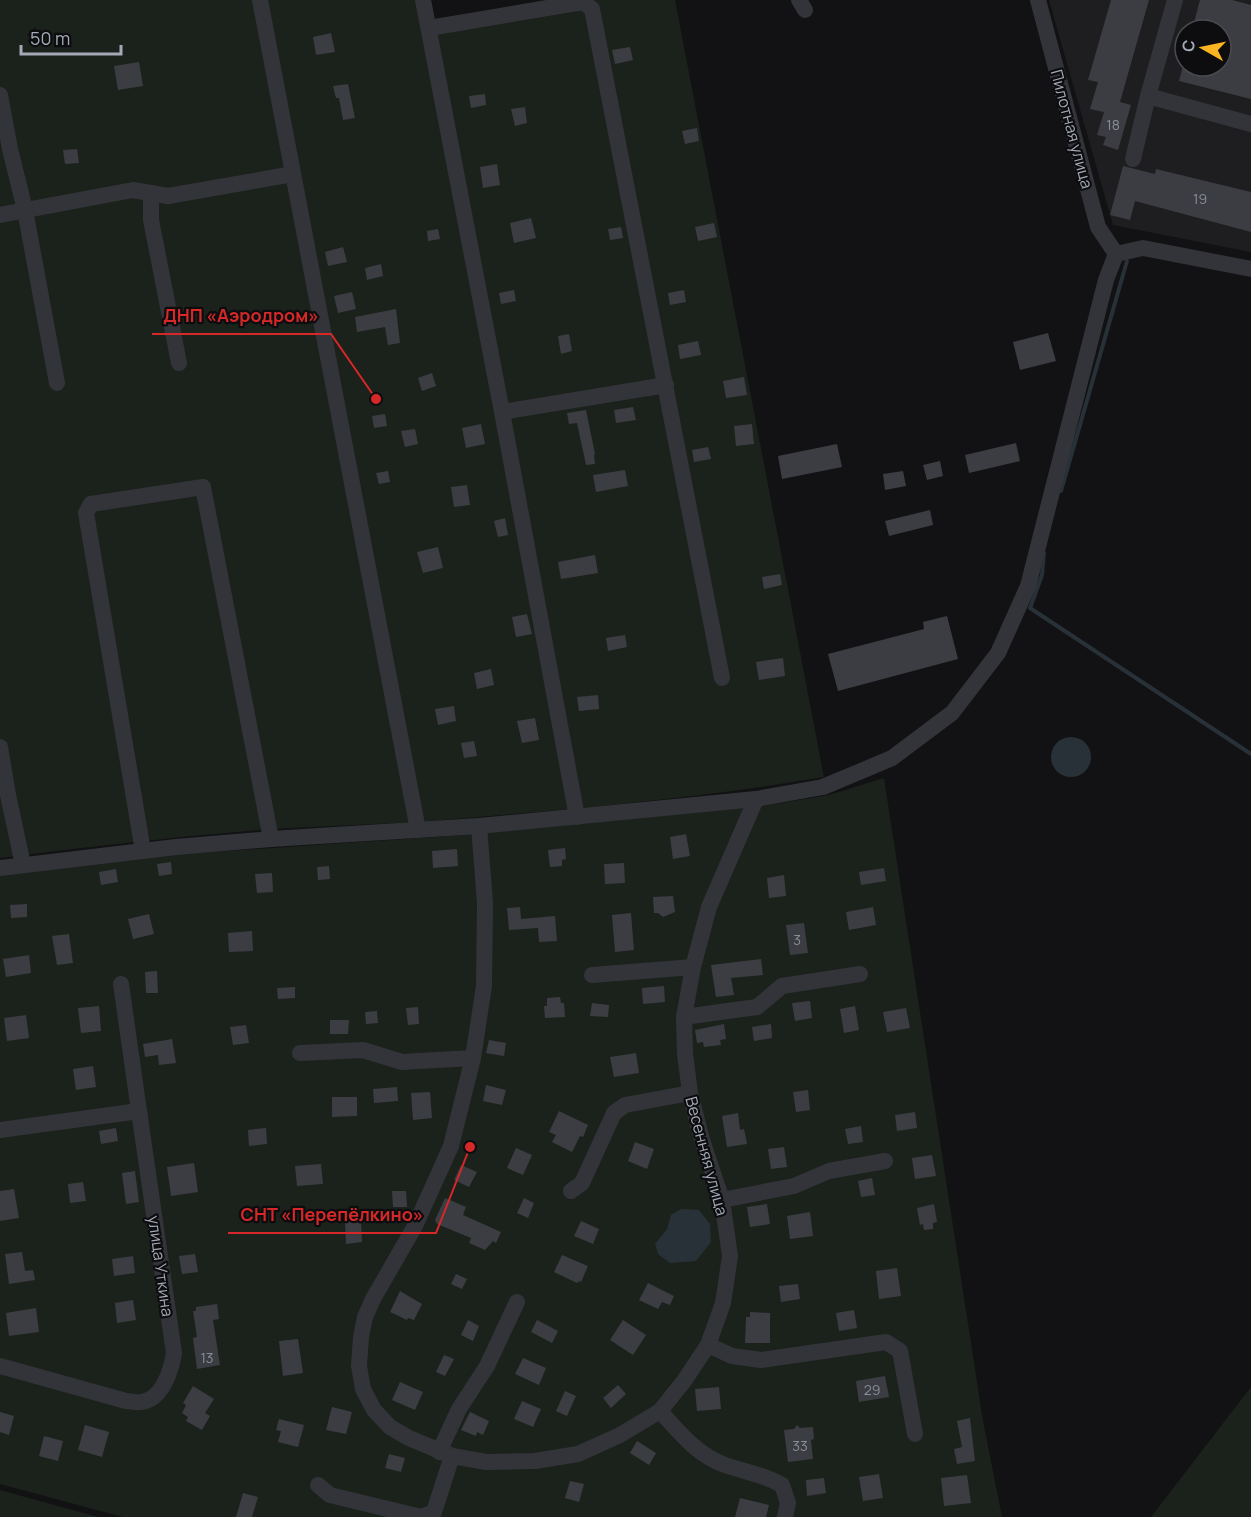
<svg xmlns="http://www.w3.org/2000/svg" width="1251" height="1517" font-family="Manrope,sans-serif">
<rect width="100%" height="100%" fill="#121214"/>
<path fill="#1e1e21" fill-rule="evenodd" d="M1049 0H1251V252L1113 225ZM1185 30H1221V66H1185Z"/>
<g fill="#1a221b">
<path d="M0 0H428L433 21 545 0H675L824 777C694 799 562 810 430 821 373 825 315 826 258 830 172 837 86 847 0 858Z"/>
<polygon points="884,778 983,1421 1002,1517 123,1517 0,1484 0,873 138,857 464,835 763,806 829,795"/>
<polygon points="1251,1387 1251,1517 1151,1517"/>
<polygon points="0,1490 98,1517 0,1517"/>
</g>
<g fill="#283138">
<circle cx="1071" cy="757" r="20"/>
<polygon points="681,1209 699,1210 710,1224 711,1242 696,1261 670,1263 658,1254 655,1244 667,1229 671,1215"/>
</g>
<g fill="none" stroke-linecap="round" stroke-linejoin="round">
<g stroke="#283138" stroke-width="4">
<polyline points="1061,491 1127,261"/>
<polyline points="1044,553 1042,575 1030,608 1251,754"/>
</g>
</g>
<g fill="#3c3d42">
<polygon points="1111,0 1149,0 1120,102 1131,105 1118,150 1103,145 1106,137 1097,135 1104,112 1090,109 1098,82 1088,80"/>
<polygon points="1200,0 1232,0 1251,5 1251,99 1179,81 1183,66 1221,66 1221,30 1192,30"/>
<polygon points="331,33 335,52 316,55 313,37"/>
<polygon points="630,47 633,60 615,64 612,50"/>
<polygon points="139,62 143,86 118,90 114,66"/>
<polygon points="348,84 355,118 343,120 339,98 336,98 333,86"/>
<polygon points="485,94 486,105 471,108 469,96"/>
<polygon points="525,107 527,123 515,126 511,109"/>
<polygon points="697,128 699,141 685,144 682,131"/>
<polygon points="77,149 79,163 65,164 63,150"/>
<polygon points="497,164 500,185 483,188 480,167"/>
<polygon points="1123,166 1155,174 1156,169 1251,192 1251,232 1135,201 1130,220 1110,215"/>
<polygon points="531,218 536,238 514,243 510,223"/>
<polygon points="714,223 717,237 698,241 695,227"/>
<polygon points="621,227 623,238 610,240 608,229"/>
<polygon points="438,229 440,239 428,241 427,231"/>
<polygon points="343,247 347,262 328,266 325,252"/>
<polygon points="381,264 383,276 367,280 365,268"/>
<polygon points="514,290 516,301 501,304 499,293"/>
<polygon points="684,290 686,302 670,305 668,293"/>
<polygon points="352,292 356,309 338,313 334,296"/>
<polygon points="396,309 400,343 388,345 385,327 357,332 355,317"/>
<polygon points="1048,333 1056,361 1020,370 1013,342"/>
<polygon points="569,334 572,351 561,354 558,336"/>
<polygon points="698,341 701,355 680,359 678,345"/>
<polygon points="432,373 436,386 422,391 418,378"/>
<polygon points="744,377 747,395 726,398 723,381"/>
<polygon points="633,407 636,420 616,423 614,410"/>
<polygon points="586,410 595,454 594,455 595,464 586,465 577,423 569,424 567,413"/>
<polygon points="385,414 387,426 374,428 372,416"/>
<polygon points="481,424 485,444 466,448 462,428"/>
<polygon points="752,424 754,444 736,446 734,426"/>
<polygon points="415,429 418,444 405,447 401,431"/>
<polygon points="1016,443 1020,461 969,473 965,455"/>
<polygon points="837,444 842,467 782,479 778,456"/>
<polygon points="708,447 711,459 694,462 692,450"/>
<polygon points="940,461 943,476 927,480 923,465"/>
<polygon points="625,470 628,486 596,492 593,475"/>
<polygon points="388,471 390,482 379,484 376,473"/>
<polygon points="903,471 906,486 885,490 883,474"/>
<polygon points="467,485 470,505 454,507 451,487"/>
<polygon points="930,510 933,525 889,536 885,521"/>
<polygon points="505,518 508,535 498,537 494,521"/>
<polygon points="438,547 443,568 423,573 417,552"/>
<polygon points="595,555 598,573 561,579 558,562"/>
<polygon points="780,574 782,585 764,589 762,577"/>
<polygon points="527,614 532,634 516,637 512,617"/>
<polygon points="947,616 958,659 838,691 828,654 924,629 923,622"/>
<polygon points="625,635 627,647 608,651 606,638"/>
<polygon points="783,658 785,676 759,680 756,662"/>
<polygon points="491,669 494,685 477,689 474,673"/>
<polygon points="598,695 599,709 579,711 577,697"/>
<polygon points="454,706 456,721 438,725 435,709"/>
<polygon points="535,718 539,740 522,743 517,721"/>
<polygon points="474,741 477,756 464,758 461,743"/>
<polygon points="686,834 690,856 673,859 670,837"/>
<polygon points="565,848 566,859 562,860 562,866 550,867 548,850"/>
<polygon points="457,849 458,866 433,868 432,851"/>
<polygon points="171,862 172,874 159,876 157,864"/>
<polygon points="624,863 625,883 605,884 604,864"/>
<polygon points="329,866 330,879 318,880 317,867"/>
<polygon points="884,868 886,881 861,885 859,872"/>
<polygon points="116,869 118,882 101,885 99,872"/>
<polygon points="272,873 273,892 257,893 255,874"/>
<polygon points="784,875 786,896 769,898 767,878"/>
<polygon points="673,896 675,912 663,917 658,913 654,913 653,897"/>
<polygon points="27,904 27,917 11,918 10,905"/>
<polygon points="520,907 521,919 555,916 557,941 539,942 538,928 509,930 507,908"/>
<polygon points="873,907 876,925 849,930 846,912"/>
<polygon points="631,913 634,950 615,952 612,915"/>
<polygon points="149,914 154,934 133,939 128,919"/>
<polygon points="804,923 808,953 790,955 786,925"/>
<polygon points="252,931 253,951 229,952 228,933"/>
<polygon points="69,934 73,963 57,965 52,936"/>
<polygon points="29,955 31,973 6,977 3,959"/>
<polygon points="761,959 763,975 731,978 734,995 716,997 711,965"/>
<polygon points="157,971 158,993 146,993 145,972"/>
<polygon points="664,986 665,1002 643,1004 642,988"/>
<polygon points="295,987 295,998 278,999 277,988"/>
<polygon points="560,997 561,1003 564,1003 565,1017 545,1018 544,1006 547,1006 547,998"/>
<polygon points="810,1001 812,1018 795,1021 792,1003"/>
<polygon points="592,1003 609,1005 608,1017 590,1016"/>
<polygon points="99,1006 101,1031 81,1033 78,1008"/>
<polygon points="855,1006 859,1030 844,1033 840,1009"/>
<polygon points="418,1007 419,1024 408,1025 406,1008"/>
<polygon points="906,1008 910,1028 887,1032 883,1012"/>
<polygon points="377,1011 378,1023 366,1024 365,1012"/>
<polygon points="26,1015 29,1038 7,1041 4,1018"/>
<polygon points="330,1020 349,1020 348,1034 330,1034"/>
<polygon points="724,1024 726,1039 720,1040 721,1045 704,1047 703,1042 697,1043 695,1030"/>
<polygon points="771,1024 772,1038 754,1041 752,1027"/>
<polygon points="246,1025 249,1043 233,1045 230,1027"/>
<polygon points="172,1039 176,1063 159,1065 158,1055 145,1057 143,1044"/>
<polygon points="489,1040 506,1043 504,1056 486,1053"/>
<polygon points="636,1053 639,1073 614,1077 610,1057"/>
<polygon points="93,1066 96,1087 76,1090 73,1069"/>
<polygon points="486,1085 506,1090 502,1105 483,1101"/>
<polygon points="397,1087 398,1101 374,1103 373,1089"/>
<polygon points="808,1090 810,1110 796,1112 793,1092"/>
<polygon points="430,1092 432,1118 413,1120 411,1093"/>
<polygon points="332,1097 357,1097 357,1116 332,1117"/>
<polygon points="559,1111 588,1125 583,1137 580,1136 572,1152 552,1142 556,1135 549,1132"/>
<polygon points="915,1112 917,1128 897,1131 895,1115"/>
<polygon points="738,1113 740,1130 744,1129 747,1144 727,1147 722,1116"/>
<polygon points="861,1126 863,1142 848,1144 845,1129"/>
<polygon points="116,1128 118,1141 101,1144 99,1131"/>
<polygon points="266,1128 267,1144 249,1146 248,1130"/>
<polygon points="635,1142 654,1149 647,1169 628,1161"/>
<polygon points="784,1147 787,1167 771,1169 768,1149"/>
<polygon points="516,1148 532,1155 523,1175 507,1168"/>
<polygon points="932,1155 936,1176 915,1179 912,1158"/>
<polygon points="194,1163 198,1192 171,1196 167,1167"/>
<polygon points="321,1164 323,1184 297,1186 295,1166"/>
<polygon points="461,1165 477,1172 469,1187 454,1180"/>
<polygon points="135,1171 139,1202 126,1204 122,1173"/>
<polygon points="872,1178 875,1195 861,1197 858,1181"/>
<polygon points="83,1182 86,1201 70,1203 68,1184"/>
<polygon points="14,1189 19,1218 0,1221 0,1191"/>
<polygon points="392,1191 406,1191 407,1207 393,1207"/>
<polygon points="445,1198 466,1207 463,1215 501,1232 496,1243 493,1241 485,1250 469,1243 471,1238 437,1224 435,1220"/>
<polygon points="524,1198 534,1203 528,1218 517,1213"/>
<polygon points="767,1204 770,1224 750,1227 747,1207"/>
<polygon points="934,1204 937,1222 933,1223 933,1229 924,1230 923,1224 920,1225 917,1208"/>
<polygon points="810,1212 813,1236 790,1239 787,1216"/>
<polygon points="361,1220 362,1242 346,1244 345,1221"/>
<polygon points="581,1221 599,1229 593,1244 574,1236"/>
<polygon points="22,1252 25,1271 33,1270 35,1280 9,1284 5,1254"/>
<polygon points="195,1254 198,1272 182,1274 179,1256"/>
<polygon points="562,1255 588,1266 581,1282 579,1281 577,1283 554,1272"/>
<polygon points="133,1256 135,1273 114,1276 112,1259"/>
<polygon points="897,1268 901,1296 879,1299 876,1271"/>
<polygon points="456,1274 467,1279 462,1289 451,1284"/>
<polygon points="648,1283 674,1296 670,1305 662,1302 658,1309 639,1300"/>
<polygon points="798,1284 800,1299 781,1302 779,1286"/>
<polygon points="400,1291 422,1304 414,1320 408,1318 407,1320 390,1312"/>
<polygon points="133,1300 136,1320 117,1323 115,1303"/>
<polygon points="217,1304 219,1319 213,1320 220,1365 197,1369 193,1338 197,1337 193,1311 196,1311 196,1307"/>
<polygon points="36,1308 39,1332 9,1336 6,1313"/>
<polygon points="854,1310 857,1328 839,1331 836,1313"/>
<polygon points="750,1312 770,1313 770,1343 745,1343 746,1317 750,1317"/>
<polygon points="468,1320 479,1326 473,1341 461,1335"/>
<polygon points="537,1320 558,1331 552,1343 531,1332"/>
<polygon points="623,1320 646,1335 633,1355 610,1340"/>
<polygon points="298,1339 303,1373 283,1376 279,1341"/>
<polygon points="444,1355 454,1359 445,1376 436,1372"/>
<polygon points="523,1358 546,1368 539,1385 515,1374"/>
<polygon points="885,1376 889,1397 859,1402 856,1381"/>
<polygon points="400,1382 423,1392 415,1410 392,1400"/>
<polygon points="618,1385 626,1394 611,1408 603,1398"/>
<polygon points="193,1386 214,1399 205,1413 210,1416 202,1430 186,1421 188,1417 182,1413 186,1405 183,1403"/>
<polygon points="719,1387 721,1409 697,1411 695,1389"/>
<polygon points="565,1391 576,1396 567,1416 556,1411"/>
<polygon points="522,1401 541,1409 533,1427 514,1419"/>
<polygon points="332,1407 352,1412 346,1434 326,1430"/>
<polygon points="0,1412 14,1416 9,1435 0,1432"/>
<polygon points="470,1412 489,1421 483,1435 477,1432 476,1436 461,1430"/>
<polygon points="970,1418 975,1461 957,1464 954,1449 962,1447 957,1421"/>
<polygon points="279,1419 304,1425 298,1447 278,1442 281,1431 276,1430"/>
<polygon points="85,1425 109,1432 102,1457 78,1450"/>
<polygon points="797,1425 800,1428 813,1427 814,1439 811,1440 813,1459 788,1462 784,1430 794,1429"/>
<polygon points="44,1436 63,1441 58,1461 39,1456"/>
<polygon points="637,1441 656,1453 649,1465 630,1453"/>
<polygon points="389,1454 405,1458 401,1472 385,1468"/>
<polygon points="879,1474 883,1498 863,1501 859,1477"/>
<polygon points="967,1475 971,1503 944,1506 941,1478"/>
<polygon points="824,1478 826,1493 807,1496 806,1480"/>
<polygon points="570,1481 584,1484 579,1502 565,1498"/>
<polygon points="243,1493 258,1497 252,1517 236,1517"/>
<polygon points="740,1498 769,1505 766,1517 735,1517"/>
</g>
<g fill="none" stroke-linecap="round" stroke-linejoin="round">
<g stroke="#333439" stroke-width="16">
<polyline points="260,0 418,830"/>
<polyline points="423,0 502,412 577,817"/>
<polyline points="799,0 805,10"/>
<polyline points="1038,0 1098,227 1116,254"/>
<polyline points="1175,0 1148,96 1251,124"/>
<polyline points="429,28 583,2 592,9 722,678"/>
<polyline points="0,95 10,149 25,210 57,383"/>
<polyline points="1133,159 1148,96"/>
<polyline points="151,193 151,220 179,363"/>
<polyline points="0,215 133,190 168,196 293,174"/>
<polyline points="1116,254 1143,248 1251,269"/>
<polyline points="502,412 666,385"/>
<polyline points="0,747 8,795 23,865"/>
<polyline points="479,826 485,903 484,986 473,1058 451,1146 415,1226 373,1299 365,1317 361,1337 359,1366 363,1389 374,1410 390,1427 409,1438 452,1456 486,1462 535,1461 578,1454 620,1435 660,1411 684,1381 708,1345 723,1303 730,1256 722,1200 702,1140 690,1093 685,1054 684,1017 693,967 709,907 756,799"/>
<polyline points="143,851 86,513 91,504 203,487 271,839"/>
<polyline points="0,868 176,847 271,839 479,826 756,799 823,787 892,758 952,713 998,653 1028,586 1106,280 1116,254"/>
<polyline points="592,975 693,967"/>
<polyline points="121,984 139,1111"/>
<polyline points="684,1017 757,1007 782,986 860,974"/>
<polyline points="300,1053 363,1050 402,1062 473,1058"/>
<path d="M0 1130 139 1111 174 1353C171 1371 162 1400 141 1402 136 1403 131 1401 126 1401L0 1366"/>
<polyline points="571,1191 582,1183 614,1113 625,1105 690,1093"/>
<polyline points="722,1200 794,1186 829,1171 885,1161"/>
<polyline points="708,1345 732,1356 761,1360 886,1342 900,1351 915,1434"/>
<path d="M660 1411C679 1432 697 1455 725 1465 745 1472 763 1474 782 1485L788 1503 785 1517"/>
<polyline points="439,1452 459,1409 487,1366 517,1302"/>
<polyline points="318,1485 330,1495 421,1517 434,1512 452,1456"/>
</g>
</g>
<g text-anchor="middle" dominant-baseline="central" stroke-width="4.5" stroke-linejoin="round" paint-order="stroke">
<g font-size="14" fill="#898e99">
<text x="1113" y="124">18</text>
<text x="1200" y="198">19</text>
<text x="797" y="939">3</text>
<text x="207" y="1357">13</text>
<text x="872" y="1389">29</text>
<text x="800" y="1445">33</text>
</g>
<g font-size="16" fill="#a3a9b6" stroke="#0d0d0f">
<text transform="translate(1072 129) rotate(75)">Пилотная улица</text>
<text transform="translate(707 1156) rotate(75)">Весенняя улица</text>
<text transform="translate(161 1266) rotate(82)">улица Уткина</text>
</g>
</g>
<path fill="none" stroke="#d62828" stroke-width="2" d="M376 399L331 334H152M470 1147L436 1233H228"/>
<g fill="#d62828" stroke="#0d0d0f" stroke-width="2">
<circle cx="376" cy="399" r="6"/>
<circle cx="470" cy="1147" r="6"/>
</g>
<g font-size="18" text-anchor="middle" font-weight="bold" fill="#d62828" stroke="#0d0d0f" stroke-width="4.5" stroke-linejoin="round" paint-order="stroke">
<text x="241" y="322">ДНП «Аэродром»</text>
<text x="332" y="1221">СНТ «Перепёлкино»</text>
</g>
<g transform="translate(1203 48) rotate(279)"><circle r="28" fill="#0d0d0f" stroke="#494b52" stroke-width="1.5"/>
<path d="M0-4.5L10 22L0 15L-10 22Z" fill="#fcb423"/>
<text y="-9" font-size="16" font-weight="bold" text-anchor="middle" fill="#a3a9b6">С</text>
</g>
<path d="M21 45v9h100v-9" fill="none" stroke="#a3a9b6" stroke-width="3"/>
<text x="30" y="45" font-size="18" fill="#a3a9b6" stroke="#0d0d0f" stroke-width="4.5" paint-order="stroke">50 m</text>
</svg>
